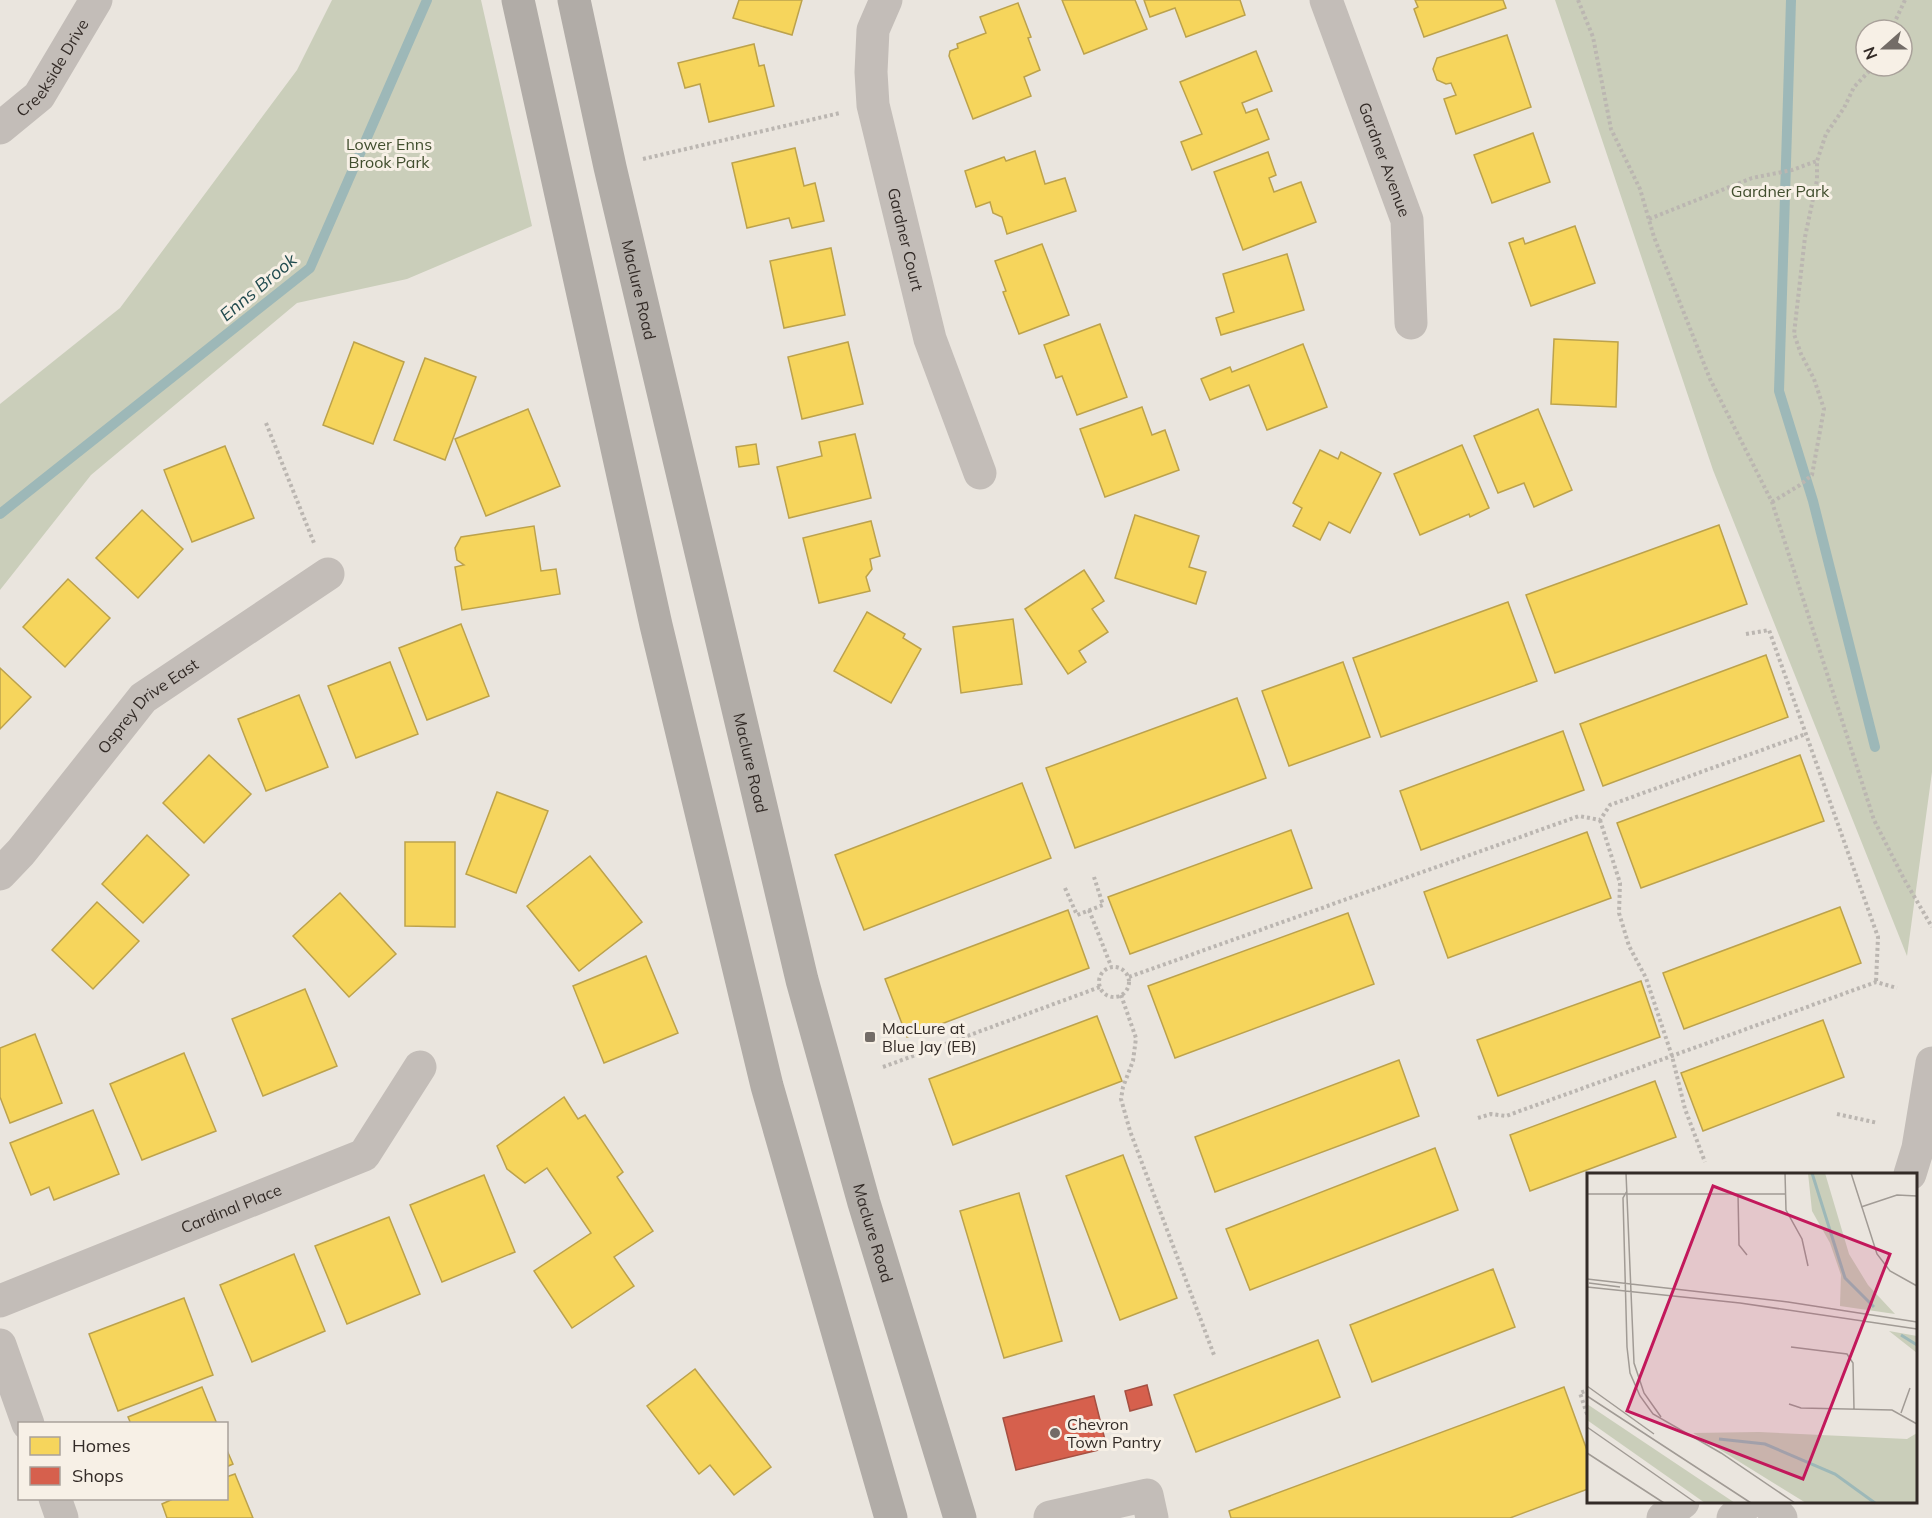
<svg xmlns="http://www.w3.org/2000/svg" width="1932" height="1518" font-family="Mulish,sans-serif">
<rect width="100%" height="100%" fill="#eae5de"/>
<g fill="#caceba" fill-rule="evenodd">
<polygon points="332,0 481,0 532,226 407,279 297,303 91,475 0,590 0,404 120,308 297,70"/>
<path d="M1555 0H1932V772L1907 956 1713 470ZM1866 30H1902V66H1866Z"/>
</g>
<g fill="#f6d55c" stroke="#bca24c" stroke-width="1.5">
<polygon points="739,0 802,0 792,35 733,18"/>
<polygon points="1062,0 1135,0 1147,29 1084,54"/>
<polygon points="1144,0 1240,0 1245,15 1186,37 1175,8 1150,17"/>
<polygon points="1415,0 1503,0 1506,8 1424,37 1414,9 1418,7"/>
<polygon points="1018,3 1031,37 1028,38 1040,70 1024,77 1031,96 973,119 949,56 950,51 958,48 957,44 986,33 980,17"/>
<polygon points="1507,35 1531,107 1456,134 1444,99 1456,95 1451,83 1446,84 1437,80 1433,69 1437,58"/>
<polygon points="754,44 759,66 764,65 774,106 709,122 700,84 685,88 678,63"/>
<polygon points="1256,51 1272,91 1242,103 1246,113 1257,109 1269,139 1192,170 1181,142 1202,134 1180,82"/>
<polygon points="1533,133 1550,182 1492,203 1474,155"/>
<polygon points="795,148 804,186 815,183 824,221 792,228 789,218 747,228 732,163"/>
<polygon points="1035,151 1045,184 1065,178 1076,211 1007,234 1002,217 993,213 990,202 976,207 965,171 1004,157 1006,161"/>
<polygon points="1268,152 1276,175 1269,178 1274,192 1301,182 1316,222 1243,250 1214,172"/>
<polygon points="1575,226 1595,283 1531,306 1509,243 1523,238 1525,244"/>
<polygon points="1042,244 1069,315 1019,334 1003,292 1006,291 995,261"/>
<polygon points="831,248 845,315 784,328 770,261"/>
<polygon points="1287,254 1304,310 1221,335 1216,318 1234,312 1223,274"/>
<polygon points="1100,324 1127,397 1077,415 1062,376 1056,378 1044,345"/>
<polygon points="1554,339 1618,342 1616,407 1551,404"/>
<polygon points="354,342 404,362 373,444 323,425"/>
<polygon points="848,342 863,404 802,419 788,357"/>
<polygon points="1303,344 1327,407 1267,430 1249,385 1210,400 1201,379 1230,367 1232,372"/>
<polygon points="425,358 476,377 445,460 394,440"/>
<polygon points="1142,407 1152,435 1165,430 1179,470 1105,497 1080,429"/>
<polygon points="528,409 560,486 486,516 455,439"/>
<polygon points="1538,409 1572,490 1534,507 1524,483 1498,493 1474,436"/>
<polygon points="855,434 871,498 789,518 777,467 822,456 819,442"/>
<polygon points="756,444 759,464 739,467 736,447"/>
<polygon points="1462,445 1489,508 1470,517 1469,514 1420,535 1394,474"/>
<polygon points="225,446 254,518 192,542 164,470"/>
<polygon points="1320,450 1338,459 1341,452 1381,473 1350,533 1329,522 1320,540 1293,526 1302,508 1293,503"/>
<polygon points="142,510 183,549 138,598 96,558"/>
<polygon points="1135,515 1199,536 1189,567 1206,572 1196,604 1115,578"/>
<polygon points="871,521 880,556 870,559 872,569 866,577 870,591 819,603 803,538"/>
<polygon points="1719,525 1747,604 1555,673 1526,595"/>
<polygon points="534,526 541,571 556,569 560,594 462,610 455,567 464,565 457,560 455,548 461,537"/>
<polygon points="1084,570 1104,601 1092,609 1108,632 1079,651 1086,662 1068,674 1025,609"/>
<polygon points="68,579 110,618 65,667 23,627"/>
<polygon points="1508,602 1537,681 1381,737 1353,658"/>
<polygon points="867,612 905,634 903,638 921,649 891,703 834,671"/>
<polygon points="1013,619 1022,684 961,693 953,627"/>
<polygon points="461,624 489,696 427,720 399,648"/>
<polygon points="1766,655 1788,717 1603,786 1580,724"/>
<polygon points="390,662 418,734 356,758 328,686"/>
<polygon points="1343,662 1370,737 1289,766 1262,691"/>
<polygon points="0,668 31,697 0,729"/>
<polygon points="299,695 328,767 266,791 238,719"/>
<polygon points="1237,698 1266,778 1075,848 1046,768"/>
<polygon points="1563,731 1584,790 1421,850 1400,791"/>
<polygon points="209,755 251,794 204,843 163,803"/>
<polygon points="1800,755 1824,821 1641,888 1617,823"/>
<polygon points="1022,783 1051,858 864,930 835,855"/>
<polygon points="497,792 548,811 516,893 466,874"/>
<polygon points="1291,830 1312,888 1130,954 1108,897"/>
<polygon points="1587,832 1611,898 1448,958 1424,892"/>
<polygon points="147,835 189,875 143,923 102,884"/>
<polygon points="405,842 455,842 455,927 405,926"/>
<polygon points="590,856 642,922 579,971 527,906"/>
<polygon points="340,893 396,954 349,997 293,936"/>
<polygon points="97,902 139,941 93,989 52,950"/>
<polygon points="1840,907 1861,963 1684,1029 1663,973"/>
<polygon points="1068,910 1089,968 907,1037 885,979"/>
<polygon points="1348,913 1374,984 1175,1058 1148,986"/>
<polygon points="646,956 678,1033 604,1063 573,986"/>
<polygon points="1641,981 1660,1037 1498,1096 1477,1040"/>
<polygon points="305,989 337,1066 263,1096 232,1019"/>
<polygon points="1097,1016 1122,1081 953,1145 929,1079"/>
<polygon points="1823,1020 1844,1077 1703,1131 1681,1073"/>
<polygon points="35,1034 62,1103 10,1123 0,1097 0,1048"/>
<polygon points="184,1053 216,1131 142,1160 110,1084"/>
<polygon points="1399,1060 1419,1116 1215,1192 1195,1137"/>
<polygon points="1655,1081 1676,1137 1530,1191 1510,1135"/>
<polygon points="564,1097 578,1119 585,1115 623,1172 617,1177 653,1231 614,1257 634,1286 572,1328 534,1271 591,1233 547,1168 525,1183 507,1169 497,1146"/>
<polygon points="93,1110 119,1174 54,1200 49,1187 31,1195 10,1143"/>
<polygon points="1435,1148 1458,1210 1250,1290 1226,1229"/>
<polygon points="1123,1155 1177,1298 1120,1320 1066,1176"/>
<polygon points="484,1175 515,1252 442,1282 410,1205"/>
<polygon points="1019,1193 1062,1341 1004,1358 960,1211"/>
<polygon points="389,1217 420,1294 347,1324 315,1246"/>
<polygon points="294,1254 325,1331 252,1362 220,1285"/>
<polygon points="1493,1269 1515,1327 1372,1382 1350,1325"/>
<polygon points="184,1298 213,1375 118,1411 89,1334"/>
<polygon points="1318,1340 1340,1397 1196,1452 1174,1395"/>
<polygon points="695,1369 771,1467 734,1495 710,1465 699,1474 647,1406"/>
<polygon points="202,1387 217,1424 131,1424 128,1417"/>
<polygon points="1564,1387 1588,1453 1588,1489 1510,1518 1231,1518 1229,1511"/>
<polygon points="226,1448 233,1464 226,1467"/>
<polygon points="235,1474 253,1518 167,1518 162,1504 175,1498 226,1498 226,1477"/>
</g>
<g fill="#d6604d" stroke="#a55042" stroke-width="1.5">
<polygon points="1147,1385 1152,1405 1130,1411 1125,1391"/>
<polygon points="1094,1396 1107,1448 1016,1470 1003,1418"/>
</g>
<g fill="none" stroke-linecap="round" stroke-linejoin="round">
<g stroke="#9db8b8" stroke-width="10">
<polyline points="1791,0 1779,391 1813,501 1875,747"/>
<polyline points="0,514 310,268 427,0"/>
</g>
<g stroke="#bbb6b1" stroke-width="4" stroke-dasharray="3 3" stroke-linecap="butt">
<polyline points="1578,0 1593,37 1611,129 1640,189 1654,237 1710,379 1772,502 1874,820 1904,879 1932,927"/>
<polyline points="1891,30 1905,0"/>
<polyline points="643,159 840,113"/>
<polyline points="1649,219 1752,178 1792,170 1817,161"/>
<polyline points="266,423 314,543"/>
<polyline points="1772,502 1800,485 1812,475 1824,409 1814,379 1801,354 1794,334 1805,237 1817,180 1817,161 1826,134 1844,108 1854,87 1874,66"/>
<polyline points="1746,634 1769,630 1878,937 1876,982"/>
<polyline points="1600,820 1620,883 1619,913 1629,946 1646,978 1672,1056 1685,1109 1705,1162"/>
<polyline points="1065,888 1077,915 1103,905 1094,877"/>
<polyline points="1089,910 1111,966"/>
<circle cx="1114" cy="982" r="15"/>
<polyline points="1129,977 1579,816 1600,820 1610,805 1806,734"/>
<polyline points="1121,995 1136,1038 1133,1061 1123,1087 1121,1099 1130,1131 1214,1355"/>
<polyline points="883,1067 1100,987"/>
<polyline points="1837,1114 1878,1123"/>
<polyline points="1478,1118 1491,1114 1506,1116 1876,982 1897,988"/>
<polyline points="1588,1392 1588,1390 1580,1393 1588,1417"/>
</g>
<g stroke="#c3bdb8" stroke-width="33">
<path id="s1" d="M886 0 873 30 871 72 873 105 930 339 980 473"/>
<path id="s2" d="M1326 0 1407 220 1411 323"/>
<path id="s3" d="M0 128 39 96 96 0"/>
<path id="s4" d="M0 874 21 852 143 698 328 574"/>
<polyline points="1910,1174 1918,1148 1932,1063"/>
<path id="s5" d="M0 1301 364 1155 420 1067"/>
<polyline points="0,1345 28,1424"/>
<polyline points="55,1498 62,1518"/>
<polyline points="1766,1502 1781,1518"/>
<polyline points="1050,1517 1147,1495 1152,1518"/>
<polyline points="1663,1518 1683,1502"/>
<polyline points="1733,1518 1749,1502"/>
</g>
<g stroke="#b1aca7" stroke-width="33">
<polyline points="518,0 656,625 767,1086 891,1518"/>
<path id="s6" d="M574 0 610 167 802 980 864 1203 960 1518"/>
</g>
</g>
<g fill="#736c67" stroke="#f7f0e6" stroke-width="2">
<rect x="864" y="1031" width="12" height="12" rx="3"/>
<circle cx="1055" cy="1433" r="6"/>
</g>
<g text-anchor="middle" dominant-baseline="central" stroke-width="6" stroke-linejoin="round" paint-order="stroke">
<g font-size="16" fill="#332b27" stroke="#f7f0e6">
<text stroke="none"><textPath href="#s3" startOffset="81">Creekside Drive</textPath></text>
<text stroke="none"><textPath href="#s2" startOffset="170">Gardner Avenue</textPath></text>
<text stroke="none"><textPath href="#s1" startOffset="246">Gardner Court</textPath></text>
<text stroke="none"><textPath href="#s6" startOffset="297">Maclure Road</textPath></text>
<text stroke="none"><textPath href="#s4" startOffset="225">Osprey Drive East</textPath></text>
<text stroke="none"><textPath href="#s6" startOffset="783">Maclure Road</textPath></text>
<text stroke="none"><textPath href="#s5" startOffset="249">Cardinal Place</textPath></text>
<text stroke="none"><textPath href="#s6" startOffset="1269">Maclure Road</textPath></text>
</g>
<g font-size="16" fill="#414e2e" stroke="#f7f0e6">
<text x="389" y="144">Lower Enns<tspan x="389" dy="18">Brook Park</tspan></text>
<text x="1780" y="191">Gardner Park</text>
</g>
<g font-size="16" fill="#332b27" stroke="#f7f0e6" text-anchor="start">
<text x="882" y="1028">MacLure at<tspan x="882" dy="18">Blue Jay (EB)</tspan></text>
<text x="1067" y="1424">Chevron<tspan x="1067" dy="18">Town Pantry</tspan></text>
</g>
<g font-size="18" font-style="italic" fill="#214b4f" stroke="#f7f0e6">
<text transform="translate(258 287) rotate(-40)">Enns Brook</text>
</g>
</g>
<g transform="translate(1587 1173)">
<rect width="330" height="330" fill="#eae5de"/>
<path d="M221 0H238L262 81 281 112 308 141 253 133 254 102 243 70 225 38ZM302 158 330 163V180ZM0 231 148 330H118L0 247ZM172 259 320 266 330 260V330H219L106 260Z" fill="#caceba"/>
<path fill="none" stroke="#9db8b8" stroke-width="3" d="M225 0 258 105 287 134M314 162 330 172M132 266 178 271 248 301 288 330"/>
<path fill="none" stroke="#a19b95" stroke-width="1.5" d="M39 0 47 190 57 220 74 244M198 0 199 37 215 66 221 93M264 0 290 81 303 98 330 113M40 18 36 25 40 174 43 200 53 223 66 241 134 280 208 330M0 21H198M151 21 152 72 160 82M274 34 310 22 330 23M0 106 201 129 330 149M2 110 33 114M0 114 153 130 330 156M204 174 260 181 266 190 267 236M0 213 67 261M0 223 164 330M202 231 214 235 305 237 330 251M314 240 323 215M0 254 109 330M0 280 77 330"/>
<path fill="#c2185b" fill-opacity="0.15" stroke="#c2185b" stroke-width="3" d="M126 13 303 81 216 306 40 238Z"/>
<rect width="330" height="330" fill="none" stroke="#332b27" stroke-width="3"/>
</g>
<rect x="18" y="1422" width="210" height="78" fill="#f7f0e6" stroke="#a9a19a" stroke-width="1.5"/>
<rect x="30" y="1437" width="30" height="18" fill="#f6d55c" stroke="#a9a19a" stroke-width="1.5"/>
<text x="72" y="1452" font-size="18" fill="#332b27">Homes</text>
<rect x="30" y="1467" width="30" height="18" fill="#d6604d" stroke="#a9a19a" stroke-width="1.5"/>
<text x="72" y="1482" font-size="18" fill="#332b27">Shops</text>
<g transform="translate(1884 48) rotate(249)"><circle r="28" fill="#f7f0e6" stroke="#a9a19a" stroke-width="1.5"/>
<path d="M0-4.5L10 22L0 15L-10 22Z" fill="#736c67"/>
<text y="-9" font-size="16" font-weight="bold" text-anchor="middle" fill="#332b27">N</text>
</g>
</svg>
